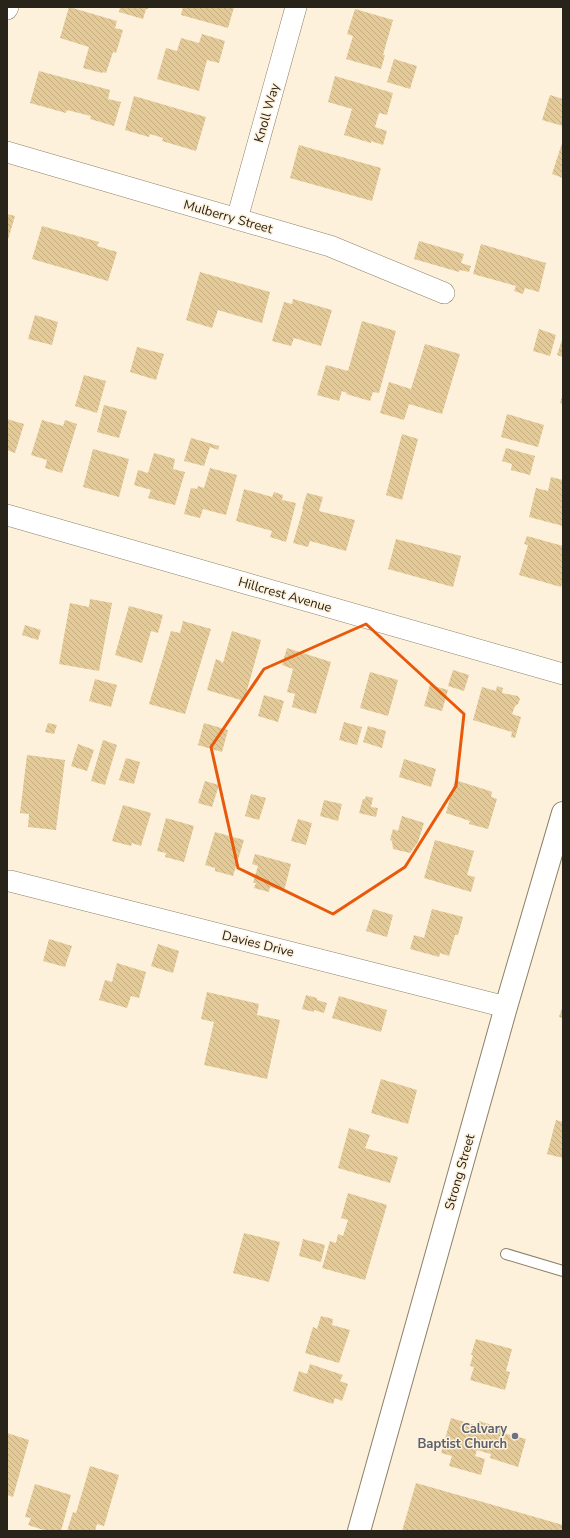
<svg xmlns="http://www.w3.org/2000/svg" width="570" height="1538" font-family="'Nunito Sans',sans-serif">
<defs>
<pattern id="building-back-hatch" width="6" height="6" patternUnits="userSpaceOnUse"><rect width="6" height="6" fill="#e4ca97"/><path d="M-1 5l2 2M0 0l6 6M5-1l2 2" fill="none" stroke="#c4ad82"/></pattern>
</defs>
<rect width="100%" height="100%" fill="#fdf1db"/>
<g fill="url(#building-back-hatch)">
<polygon points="69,7 117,21 115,28 123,30 116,53 113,52 106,73 103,72 102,73 83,68 89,47 60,38"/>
<polygon points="120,7 149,7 148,9 146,9 143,19 119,12"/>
<polygon points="183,7 234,7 228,28 181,15"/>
<polygon points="355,9 393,20 383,55 385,55 381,69 346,59 353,36 347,34"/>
<polygon points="202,34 225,41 219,63 207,60 199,91 157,79 166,48 177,51 181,38 199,43"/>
<polygon points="394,59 417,66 410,89 387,82"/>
<polygon points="39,71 110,90 108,99 121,102 114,126 90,119 91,116 67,110 66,113 30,103"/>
<polygon points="335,76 393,93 387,115 379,113 375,127 387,131 383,145 371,141 371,143 344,135 352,109 328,102"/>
<polygon points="550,95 563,99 563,126 542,120"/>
<polygon points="134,96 206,117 196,151 162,141 163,138 150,134 149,137 125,130"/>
<polygon points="563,140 563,178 552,174"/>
<polygon points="299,145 381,168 372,201 290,178"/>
<polygon points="7,214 15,216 7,243"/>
<polygon points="42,226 99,242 97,246 117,252 108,281 32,259"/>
<polygon points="419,241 464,254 461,263 471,266 469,272 460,270 459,272 414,259"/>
<polygon points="481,244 546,263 539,292 525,288 523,294 514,291 516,286 473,274"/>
<polygon points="200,272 270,292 262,323 218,310 212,328 186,320"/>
<polygon points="293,299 332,310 321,346 294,338 291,346 272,341 284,302 292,304"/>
<polygon points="35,315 58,322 52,345 28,339"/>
<polygon points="362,321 396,331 379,393 373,392 370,401 346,394 347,393 342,391 339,401 317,395 326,365 348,371"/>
<polygon points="539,329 556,335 550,356 533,351"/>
<polygon points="563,337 563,357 557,355"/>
<polygon points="425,344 460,354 442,414 409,404 404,420 380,413 389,382 411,389"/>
<polygon points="137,347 164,354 156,380 130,372"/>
<polygon points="84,375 106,381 97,413 75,406"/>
<polygon points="563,394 563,404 560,403"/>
<polygon points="104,405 127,411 119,438 97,432"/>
<polygon points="507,414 544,425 538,447 501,437"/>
<polygon points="7,419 24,424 15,453 7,450"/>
<polygon points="42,420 63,426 65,420 77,424 62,473 45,468 47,460 31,455"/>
<polygon points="402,434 418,439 402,500 386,495"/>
<polygon points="191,438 219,446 218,450 210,447 204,466 184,461"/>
<polygon points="506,448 535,456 530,475 511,470 512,464 502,461"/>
<polygon points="93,449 129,459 119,497 83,487"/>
<polygon points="154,453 175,459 173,469 185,472 175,505 148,498 151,490 134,485 138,470 148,473"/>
<polygon points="210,468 237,475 226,515 203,509 200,518 184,514 191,488 197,489 198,486 204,488"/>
<polygon points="551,477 563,480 563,526 529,517 536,488 548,491"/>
<polygon points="244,489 272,497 274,492 283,495 282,500 296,503 286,542 270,537 272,531 236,521"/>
<polygon points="307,493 323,497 319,511 355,520 346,551 310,541 308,547 293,543 303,509 302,509"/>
<polygon points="527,536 563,546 563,579 561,587 519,575 528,545 524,544"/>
<polygon points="396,539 461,556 453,587 388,569"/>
<polygon points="90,599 112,603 99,671 59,664 70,603 89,607"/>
<polygon points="129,606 163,615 158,633 151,631 142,663 115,655"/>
<polygon points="183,621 211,629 185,714 149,704 171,631 180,633"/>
<polygon points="25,625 41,630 38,640 22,635"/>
<polygon points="232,631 261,640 244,701 207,690 216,659 221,661 221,662 223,663"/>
<polygon points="287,648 331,662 316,714 292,707 295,694 287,692 293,669 282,665"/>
<polygon points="453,670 469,675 464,691 448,686"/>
<polygon points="370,672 398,680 388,716 360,708"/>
<polygon points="95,679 117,685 111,707 89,701"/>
<polygon points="430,685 448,690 442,711 424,706"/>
<polygon points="497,686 503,688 502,693 518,696 520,699 518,704 515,706 512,714 521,717 515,738 511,737 512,732 473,720 482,687 496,691"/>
<polygon points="264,695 284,701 278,722 258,716"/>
<polygon points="344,722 362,727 357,745 339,740"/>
<polygon points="48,723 57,725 54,734 45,732"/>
<polygon points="204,723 228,730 222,752 198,745"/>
<polygon points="368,726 386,731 382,748 363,742"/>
<polygon points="103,740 117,745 105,785 91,781"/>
<polygon points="78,744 94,750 87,771 71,766"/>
<polygon points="27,755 65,760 56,830 28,827 29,814 20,813"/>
<polygon points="126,758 140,762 134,784 119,780"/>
<polygon points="404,759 436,769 431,787 399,777"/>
<polygon points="455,780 490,791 492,792 491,797 497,799 488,829 469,824 470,821 446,813"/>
<polygon points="205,781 219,785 212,807 198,803"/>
<polygon points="251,794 266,798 259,820 245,816"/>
<polygon points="366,796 373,798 371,807 378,808 376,817 359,813 363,799 365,799"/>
<polygon points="324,800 342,804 338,821 320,816"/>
<polygon points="123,805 151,813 141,846 132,843 131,846 112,841"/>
<polygon points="402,816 424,823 418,842 410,853 393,849 392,841 390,840 393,829 398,831"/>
<polygon points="166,818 194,826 184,862 165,857 166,853 157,851"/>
<polygon points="298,819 312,823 306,845 291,841"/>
<polygon points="215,832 244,840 233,876 215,871 215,868 205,865"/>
<polygon points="435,840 474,851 467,875 475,877 471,892 424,878"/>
<polygon points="255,854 291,864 284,891 270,887 269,892 254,888 256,883 253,883 258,866 252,864"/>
<polygon points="373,909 393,915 387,937 366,931"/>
<polygon points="432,909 463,917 458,935 455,935 449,956 440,953 439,957 410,949 414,935 424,938"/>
<polygon points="49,939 72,946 65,967 43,961"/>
<polygon points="158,944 179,951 173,973 151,966"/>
<polygon points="117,963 146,972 139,998 131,996 127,1008 99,1000 105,980 112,982"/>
<polygon points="207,992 259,1004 257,1015 280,1020 267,1079 204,1065 214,1022 201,1019"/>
<polygon points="306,995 317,998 317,1000 327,1003 324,1013 314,1010 314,1012 302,1009"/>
<polygon points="339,996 387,1010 381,1032 332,1018"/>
<polygon points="563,1005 563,1018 559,1017"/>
<polygon points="381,1079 417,1090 408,1124 371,1113"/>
<polygon points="556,1120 563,1122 563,1158 547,1154"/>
<polygon points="349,1128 370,1135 365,1148 398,1157 390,1183 338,1168"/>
<polygon points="348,1193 387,1205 365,1280 322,1268 330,1241 336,1243 338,1234 343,1236 348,1220 341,1218"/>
<polygon points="244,1233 280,1242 269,1282 233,1273"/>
<polygon points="303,1239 325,1245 321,1262 299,1256"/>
<polygon points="321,1316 333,1319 332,1325 350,1330 339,1363 305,1353 313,1327 317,1329"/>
<polygon points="476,1339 512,1349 506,1371 510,1372 505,1390 470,1380 474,1367 470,1366 473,1355 471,1355"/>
<polygon points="310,1364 343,1375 340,1381 348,1384 342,1401 335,1398 333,1404 293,1391 299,1371 307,1374"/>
<polygon points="451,1418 478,1426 479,1421 504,1429 503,1433 526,1439 518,1467 490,1458 491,1454 477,1450 475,1456 485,1459 481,1475 449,1466 452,1456 441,1453"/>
<polygon points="7,1433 29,1440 13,1497 7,1495"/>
<polygon points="90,1466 119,1475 104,1526 97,1524 95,1531 67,1531 73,1512 76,1513"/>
<polygon points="416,1483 563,1525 563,1531 402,1531"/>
<polygon points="35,1484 71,1495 61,1531 47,1531 28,1525 31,1518 25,1517"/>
</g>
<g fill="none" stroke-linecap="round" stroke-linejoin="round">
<g stroke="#8e8067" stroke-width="12">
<polyline id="service" points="506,1254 563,1271"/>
</g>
<g stroke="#8e8067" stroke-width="22">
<g id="minor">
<polyline points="7,9 8,7"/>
<polyline points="7,152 330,246 444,293"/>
<polyline points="237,219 296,7"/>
<polyline points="7,515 563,674"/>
<polyline points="10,881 506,1007"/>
</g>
</g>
<g stroke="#8e8067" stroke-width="24">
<polyline id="tertiary" points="359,1531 506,1007 563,813"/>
</g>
<use href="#service" stroke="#fff" stroke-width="10"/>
<use href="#minor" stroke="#fff" stroke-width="21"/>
<use href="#tertiary" stroke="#fff" stroke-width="22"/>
</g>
<path fill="none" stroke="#e8590c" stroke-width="3" stroke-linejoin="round" d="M366 624 464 714 456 786 405 867 333 914 238 868 211 747 264 669Z"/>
<circle fill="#6b7280" stroke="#fdf1db" stroke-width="1.5" cx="515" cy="1436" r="4"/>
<g text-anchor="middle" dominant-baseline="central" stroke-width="3" stroke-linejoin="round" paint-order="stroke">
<g font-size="13" fill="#292419" stroke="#fdf1db">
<text transform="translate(267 113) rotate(-74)">Knoll Way</text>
<text transform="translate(228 217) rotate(16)">Mulberry Street</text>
<text transform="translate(285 595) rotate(16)">Hillcrest Avenue</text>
<text transform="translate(258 944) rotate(14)">Davies Drive</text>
<text transform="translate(460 1172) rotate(-74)">Strong Street</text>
</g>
<g font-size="13" font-weight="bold" fill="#5b616d" stroke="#fdf1db" text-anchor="end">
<text x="507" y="1429">Calvary<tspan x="507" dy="15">Baptist Church</tspan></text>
</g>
</g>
<rect width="570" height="1538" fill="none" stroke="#292419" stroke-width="16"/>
</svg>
